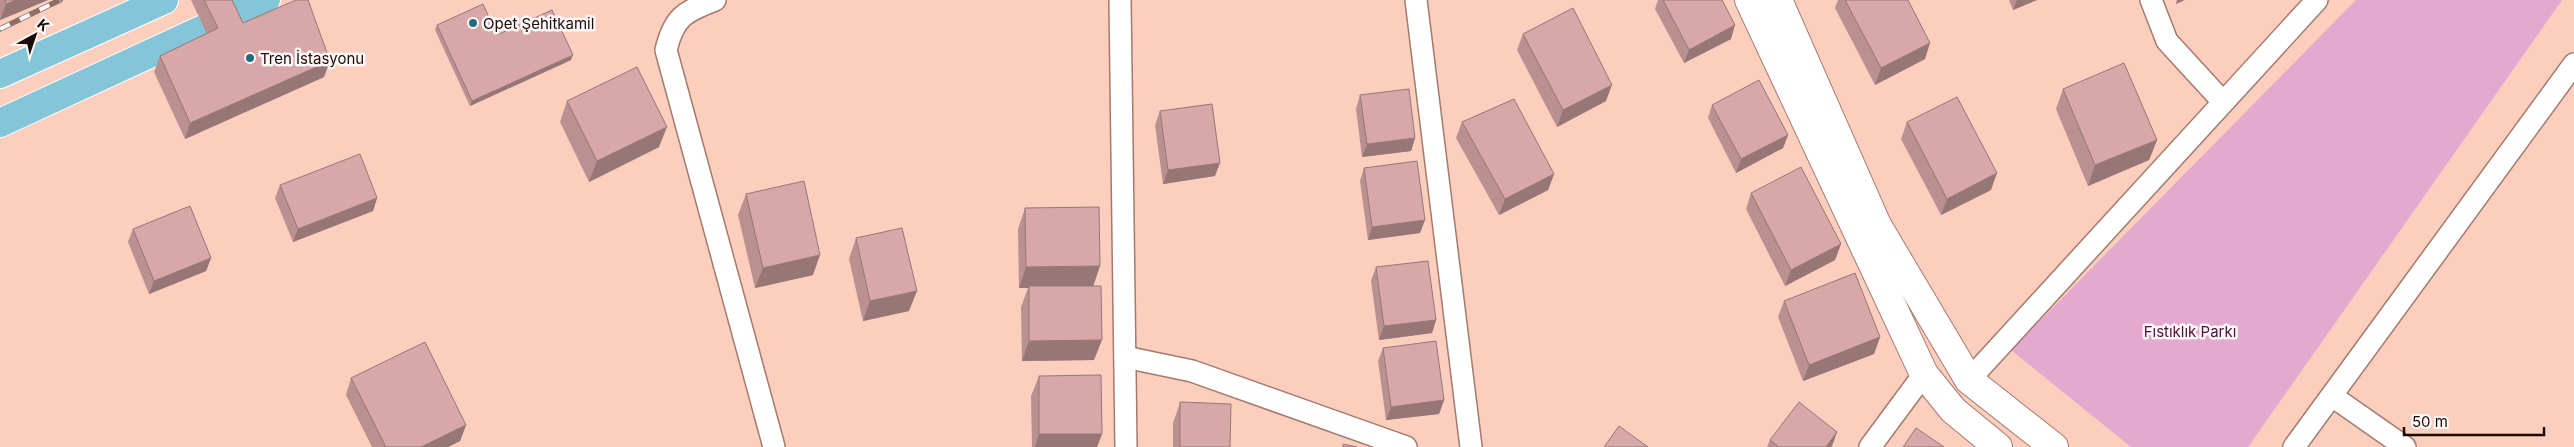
<svg xmlns="http://www.w3.org/2000/svg" width="2574" height="447" font-family="Inter,sans-serif">
<rect width="100%" height="100%" fill="#fccebe"/>
<polygon fill="#e3a9cf" points="2356,0 2562,0 2248,447 2131,447 2011,350"/>
<g fill="none" stroke-linecap="round" stroke-linejoin="round">
<g stroke="#a47a6c" stroke-width="24">
<g id="street">
<path d="M715 0C684 12 674 17 666 50L774 447"/>
<polyline points="1120,0 1126,447"/>
<polyline points="1416,0 1471,447"/>
<polyline points="2151,0 2167,41 2223,102"/>
<polyline points="1125,357 1192,371 1406,447"/>
<polyline points="1969,380 2317,0"/>
<polyline points="2332,396 2405,447"/>
<polyline points="1870,447 1924,374"/>
<polyline points="2294,447 2574,64"/>
</g>
</g>
<g stroke="#a47a6c" stroke-width="30">
<g id="secondary">
<polyline points="1749,0 1924,374 1953,410 1998,447"/>
<polyline points="1778,0 1877,225 1969,380 2054,447"/>
</g>
</g>
<g stroke="#fff" stroke-width="30">
<g id="primary">
<polyline points="0,74 164,0"/>
<polyline points="0,123 266,0"/>
</g>
</g>
<use href="#street" stroke="#fff" stroke-width="21"/>
<use href="#secondary" stroke="#fff" stroke-width="28"/>
<use href="#primary" stroke="#84c6d7" stroke-width="28"/>
<g stroke="#8c6e64" stroke-width="5.5">
<polyline id="rail" points="0,29 60,0"/>
</g>
<use href="#rail" stroke="#fef9f8" stroke-width="4" stroke-dasharray="11" stroke-linecap="butt"/>
</g>
<g fill="#ba9090">
<polygon points="0,0 48,0 0,20"/>
<polygon points="191,0 232,0 243,23 324,77 185,139 154,72 160,56 207,34"/>
<polygon points="1658,0 1722,0 1731,39 1684,63 1655,9"/>
<polygon points="1838,0 1908,0 1925,59 1875,85 1835,8"/>
<polygon points="2009,0 2037,0 2013,10"/>
<polygon points="437,25 571,60 470,106 435,30"/>
<polygon points="1523,34 1606,101 1557,127 1517,50"/>
<polygon points="2063,89 2157,140 2149,160 2088,186 2056,109"/>
<polygon points="1360,95 1415,138 1411,151 1362,157 1356,109"/>
<polygon points="567,101 659,147 589,182 560,122"/>
<polygon points="1712,105 1788,135 1783,148 1736,173 1708,118"/>
<polygon points="1160,111 1215,176 1163,184 1155,125"/>
<polygon points="1462,122 1554,174 1548,190 1499,215 1456,138"/>
<polygon points="1907,122 1991,190 1941,215 1901,139"/>
<polygon points="1364,168 1420,233 1368,240 1360,181"/>
<polygon points="280,185 377,198 373,211 293,242 275,198"/>
<polygon points="1751,193 1841,244 1835,260 1785,286 1746,209"/>
<polygon points="746,194 813,275 755,288 738,215"/>
<polygon points="1025,208 1093,286 1094,360 1022,361 1021,307 1028,288 1019,288 1018,229"/>
<polygon points="133,229 211,258 206,271 149,294 128,242"/>
<polygon points="856,238 909,311 863,321 849,259"/>
<polygon points="1376,267 1436,320 1432,333 1379,340 1371,281"/>
<polygon points="1784,301 1880,337 1874,354 1803,381 1778,317"/>
<polygon points="1383,348 1444,400 1439,414 1386,420 1378,361"/>
<polygon points="1039,376 1102,434 1097,447 1032,447 1031,396"/>
<polygon points="351,378 466,425 460,441 448,447 372,447 346,395"/>
<polygon points="1180,403 1230,447 1173,447 1173,423"/>
<polygon points="1837,432 1831,447 1767,447 1770,440"/>
</g>
<g fill="#977676">
<polygon points="16,0 48,0 0,20 6,4"/>
<polygon points="2017,0 2037,0 2013,10"/>
<polygon points="2177,0 2185,0 2176,4"/>
<polygon points="1735,25 1731,39 1684,63 1689,50"/>
<polygon points="1930,43 1925,59 1875,85 1881,68"/>
<polygon points="573,55 571,60 470,106 472,101"/>
<polygon points="330,61 324,77 185,139 190,123"/>
<polygon points="1612,85 1606,101 1557,127 1563,110"/>
<polygon points="667,127 659,147 589,182 597,161"/>
<polygon points="1788,135 1783,148 1736,173 1741,159"/>
<polygon points="1415,138 1411,151 1362,157 1367,144"/>
<polygon points="2157,140 2149,160 2088,186 2095,165"/>
<polygon points="1220,163 1215,176 1163,184 1168,170"/>
<polygon points="1997,173 1991,190 1941,215 1947,199"/>
<polygon points="1554,174 1548,190 1499,215 1505,199"/>
<polygon points="377,198 373,211 293,242 298,229"/>
<polygon points="1425,220 1420,233 1368,240 1372,227"/>
<polygon points="1841,244 1835,260 1785,286 1791,270"/>
<polygon points="820,255 813,275 755,288 763,268"/>
<polygon points="211,258 206,271 149,294 154,281"/>
<polygon points="1100,266 1093,287 1019,288 1026,267"/>
<polygon points="917,291 909,311 863,321 870,301"/>
<polygon points="1436,320 1432,333 1379,340 1384,326"/>
<polygon points="1880,337 1874,354 1803,381 1809,365"/>
<polygon points="1102,340 1094,360 1022,361 1029,341"/>
<polygon points="1444,400 1439,414 1386,420 1391,407"/>
<polygon points="466,425 460,441 448,447 421,447"/>
<polygon points="1837,432 1832,446 1831,447 1826,447"/>
<polygon points="1039,434 1102,434 1097,447 1035,447"/>
</g>
<g fill="#d8a8a8" stroke="#977676">
<polygon points="5,0 16,0 6,4"/>
<polygon points="204,0 232,0 243,23 296,0 308,0 330,61 190,123 160,56 218,28"/>
<polygon points="1663,0 1722,0 1735,25 1689,50"/>
<polygon points="1845,0 1908,0 1930,43 1881,68"/>
<polygon points="483,4 497,35 552,10 573,55 472,101 437,25"/>
<polygon points="1573,8 1612,85 1563,110 1523,34"/>
<polygon points="2124,63 2157,140 2095,165 2063,89"/>
<polygon points="637,67 667,127 597,161 567,101"/>
<polygon points="1759,80 1788,135 1741,159 1712,105"/>
<polygon points="1409,89 1415,138 1367,144 1360,95"/>
<polygon points="1957,97 1997,173 1947,199 1907,122"/>
<polygon points="1514,99 1554,174 1505,199 1462,122"/>
<polygon points="1212,104 1220,163 1168,170 1160,111"/>
<polygon points="360,154 377,198 298,229 280,185"/>
<polygon points="1417,161 1425,220 1372,227 1364,168"/>
<polygon points="1801,167 1841,244 1791,270 1751,193"/>
<polygon points="804,181 820,255 763,268 746,194"/>
<polygon points="190,206 211,258 154,281 133,229"/>
<polygon points="1099,207 1100,266 1026,267 1025,208"/>
<polygon points="902,228 917,291 870,301 856,238"/>
<polygon points="1428,261 1436,320 1384,326 1376,267"/>
<polygon points="1855,273 1880,337 1809,365 1784,301"/>
<polygon points="1029,286 1101,286 1102,340 1029,341"/>
<polygon points="1436,341 1444,400 1391,407 1383,348"/>
<polygon points="425,342 466,425 421,447 386,447 351,378"/>
<polygon points="1101,375 1102,434 1039,434 1039,376"/>
<polygon points="1180,402 1231,404 1230,447 1180,447"/>
<polygon points="1799,402 1837,432 1826,447 1779,447 1770,440"/>
<polygon points="1619,426 1648,447 1604,447"/>
<polygon points="1916,428 1944,447 1903,447"/>
<polygon points="1343,444 1357,447 1343,447"/>
</g>
<g fill="#27697c" stroke="#fef9f8" stroke-width="2">
<circle cx="473" cy="23" r="5"/>
<circle cx="250" cy="58" r="5"/>
</g>
<g text-anchor="middle" dominant-baseline="central" stroke-width="5" stroke-linejoin="round" paint-order="stroke">
<g font-size="15" fill="#1a0b07" stroke="#fef9f8" text-anchor="start">
<text x="483" y="23">Opet Şehitkamil</text>
<text x="260" y="58">Tren İstasyonu</text>
</g>
<g font-size="15" fill="#4e0f3f" stroke="#fef9f8">
<text x="2190" y="331">Fıstıklık Parkı</text>
</g>
</g>
<g transform="translate(35 35) rotate(40)" stroke="#fef9f8" stroke-width="4" paint-order="stroke">
<path d="M0-4L9 19L0 12L-9 19Z" fill="#1a0b07"/>
<text y="-8" font-size="14" font-weight="bold" text-anchor="middle" fill="#1a0b07">K</text>
</g>
<path d="M2404 427v8h140v-8" fill="none" stroke="#1a0b07" stroke-width="2.5"/>
<text x="2412" y="427" font-size="15" fill="#1a0b07" stroke="#fef9f8" stroke-width="4" paint-order="stroke">50 m</text>
</svg>
